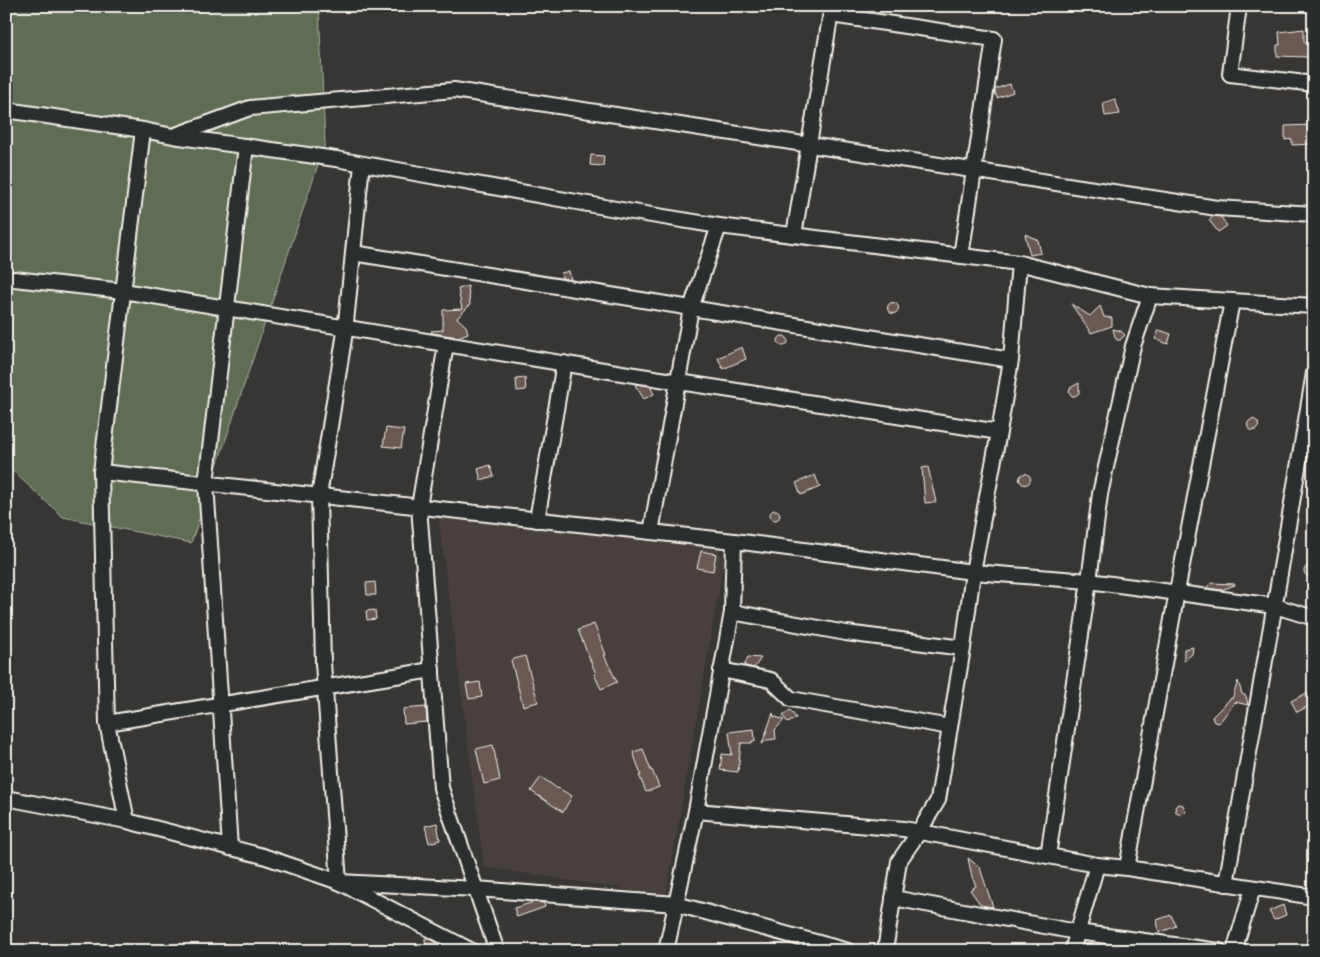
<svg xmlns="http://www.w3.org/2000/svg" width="1320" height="957" font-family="'Shantell Sans',sans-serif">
<rect width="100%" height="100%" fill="#373635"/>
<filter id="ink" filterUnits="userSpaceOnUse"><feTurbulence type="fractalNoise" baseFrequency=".02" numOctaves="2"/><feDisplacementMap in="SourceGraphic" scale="10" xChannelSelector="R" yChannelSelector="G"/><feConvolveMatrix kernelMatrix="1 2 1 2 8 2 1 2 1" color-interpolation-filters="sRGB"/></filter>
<g filter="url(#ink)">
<polygon fill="#46403e" points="544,511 682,524 715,541 724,561 666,896 484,867 438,514"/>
<polygon fill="#5f6d55" stroke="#aaaf9e" points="6,6 319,6 325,144 191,543 63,517 6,465"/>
<g fill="#6a5952" stroke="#f4f1e8">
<polygon points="1304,29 1304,42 1309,42 1308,57 1277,56 1277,45 1280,45 1279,32"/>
<polygon points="1010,84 1013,92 997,98 995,92 995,89"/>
<polygon points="1115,99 1120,114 1105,116 1103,103"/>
<polygon points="1314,125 1314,144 1292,145 1292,139 1285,140 1285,126"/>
<polygon points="591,155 604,156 603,166 590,165"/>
<polygon points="1214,216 1221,217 1227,226 1218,232 1209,220"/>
<polygon points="1025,234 1038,240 1041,253 1030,255"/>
<polygon points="569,271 571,280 562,278 561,273"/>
<polygon points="468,286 470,305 457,318 466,326 468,333 458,337 432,333 431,331 443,330 443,310 462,309 458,289"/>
<circle cx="893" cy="308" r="5.5"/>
<polygon points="1071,304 1090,316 1100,306 1104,317 1112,318 1112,326 1091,333"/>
<polygon points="1113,329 1121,331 1125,335 1120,340 1117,340 1115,337"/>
<polygon points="1159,330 1171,334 1168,344 1155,339"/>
<circle cx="783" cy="341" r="5"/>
<polygon points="742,347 746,359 723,369 718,358"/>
<polygon points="525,378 526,390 517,391 516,379"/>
<polygon points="1079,383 1079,393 1075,396 1072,396 1069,392 1070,388"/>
<polygon points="637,384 650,386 654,394 644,399 635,385"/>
<circle cx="1253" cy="425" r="5.5"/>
<polygon points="386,428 404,430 401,448 383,446"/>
<polygon points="490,465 494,476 481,480 478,469"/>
<polygon points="928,467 936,502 925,503 922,468"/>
<circle cx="1025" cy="479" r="5.5"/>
<polygon points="815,475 820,487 801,495 796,483"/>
<circle cx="775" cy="515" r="5"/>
<polygon points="701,551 716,554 713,571 697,568"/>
<circle cx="1309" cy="571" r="5"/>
<polygon points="375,582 376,595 367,595 366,583"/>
<polygon points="1211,583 1235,584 1235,585 1221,590 1206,588"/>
<polygon points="375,610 376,619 367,620 366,611"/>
<polygon points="594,624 606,655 604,655 617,682 601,689 594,674 596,674 578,630"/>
<polygon points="1193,647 1192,654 1184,661 1184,649"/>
<polygon points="525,656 538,702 523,706 511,660"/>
<polygon points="748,657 761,658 754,668 745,666 745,663"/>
<polygon points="1238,681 1242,694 1246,696 1248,705 1235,702 1219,723 1214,722 1212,717 1231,698 1232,699"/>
<polygon points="480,682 482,697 469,699 466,684"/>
<polygon points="1307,693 1313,704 1297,712 1291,701"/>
<polygon points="426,707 427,722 404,724 403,709"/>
<polygon points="790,710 796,718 788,723 783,716"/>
<polygon points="773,713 774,717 776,717 784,720 775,730 776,739 767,740 762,744"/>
<polygon points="754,729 755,741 752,741 752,743 741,743 738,772 720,770 722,754 732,755 729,732"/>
<polygon points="493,745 500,780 484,784 476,749"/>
<polygon points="643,749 651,771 652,770 659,787 646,792 639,775 641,775 633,752"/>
<polygon points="541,777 558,789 558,788 572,796 563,812 531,791"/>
<polygon points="1178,804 1183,805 1186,812 1180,814 1176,812 1175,807"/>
<polygon points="437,823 440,840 429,843 425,826"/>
<polygon points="968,858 980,868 993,907 981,905 970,890 976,886 972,877"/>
<polygon points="534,902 544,903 545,907 517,917 514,908"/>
<polygon points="1283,905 1286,915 1274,920 1269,911"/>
<polygon points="1171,915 1176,926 1159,933 1157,920"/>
<polygon points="425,938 429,938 436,942 436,951 426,951"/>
</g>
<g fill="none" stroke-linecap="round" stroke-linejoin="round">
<g stroke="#f4f1e8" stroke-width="18">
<g id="minor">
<polyline points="1239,6 1230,74 1314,84"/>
<polyline points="831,15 994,39 961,256"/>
<polyline points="6,110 143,130 173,136 336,159 627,211 719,226 1019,263 1150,296 1314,306"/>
<polyline points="176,135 250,108 454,90 1217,208 1314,214"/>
<polyline points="362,164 345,332 319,496 323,663 339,882 472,951"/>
<polyline points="794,235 832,6"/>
<polyline points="353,253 1011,360"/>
<polyline points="14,279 123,291 628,374 999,432"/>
<polyline points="446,344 419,507 441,788 497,951"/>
<polyline points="101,472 734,541 973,572 1089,581 1275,606 1314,618"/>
<polyline points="537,520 564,363"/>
<polyline points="651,532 691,308 719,226"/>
<polyline points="732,612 846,633 963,648"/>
<polyline points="721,670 771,680 791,699 950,727"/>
<polyline points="107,723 432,670"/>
<polyline points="6,798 127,821 263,856 339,882 476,889 676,904 848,951"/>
<polyline points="696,811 904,829 1097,865 1127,868 1314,897"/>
<polyline points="127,821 107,723 101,472 143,130"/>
<polyline points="230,848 206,483 246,146"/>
<polyline points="1048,856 1089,581 1100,494 1133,346 1150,296"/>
<polyline points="1127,868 1177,592 1232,301"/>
<polyline points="1226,884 1273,615 1314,373"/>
<polyline points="893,898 1077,932 1219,951"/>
<polyline points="666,951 696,811 732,612 734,541"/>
<polyline points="885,951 899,861 919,832 938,800 963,648 973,572 999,432 1011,360 1019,263"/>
<polyline points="1072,951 1097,865"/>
<polyline points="1234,951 1253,888"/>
<polyline points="1313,951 1314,949"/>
</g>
</g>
<use href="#minor" stroke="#2a2d2e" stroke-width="14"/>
</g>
</g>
<rect width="1320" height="957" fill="none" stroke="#2a2d2e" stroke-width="25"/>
<rect x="12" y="12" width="1295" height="932" fill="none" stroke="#f4f1e8" stroke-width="2" filter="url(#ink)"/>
</svg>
